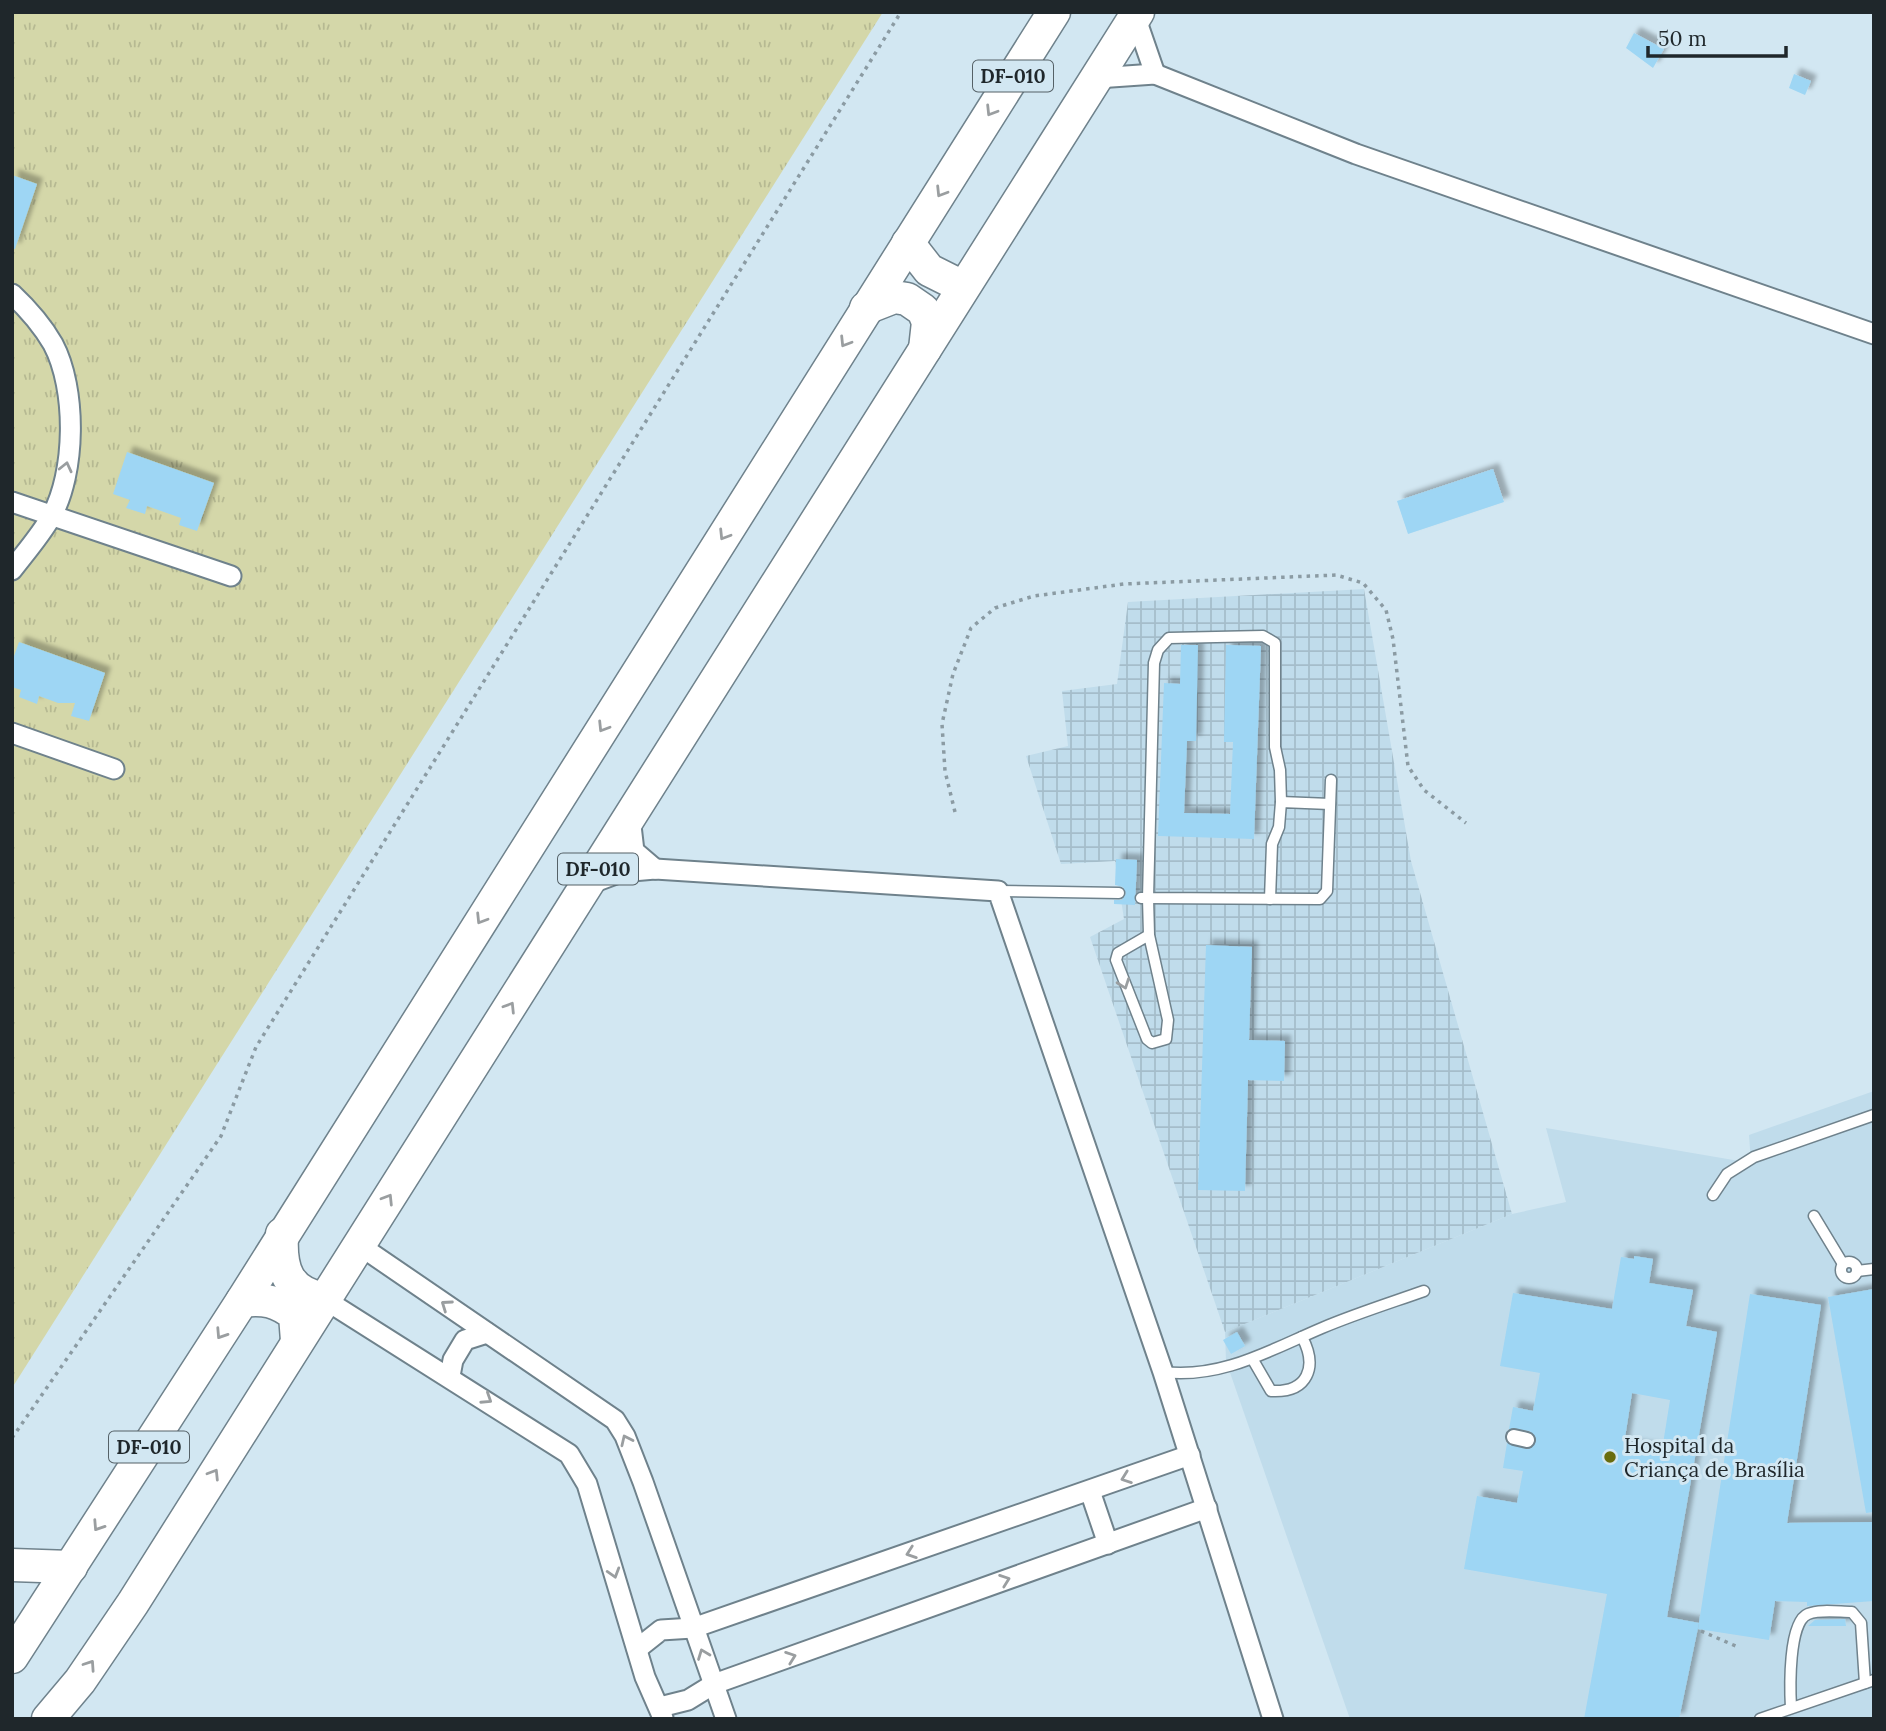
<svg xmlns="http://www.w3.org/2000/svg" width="1886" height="1731" font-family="Lora,serif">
<defs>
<pattern id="industrial-grid" width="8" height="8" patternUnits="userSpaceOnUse" patternTransform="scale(1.75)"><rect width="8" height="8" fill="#c0dceb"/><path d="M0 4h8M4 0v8" fill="none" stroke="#a5bdca"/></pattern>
<pattern id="grass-tufts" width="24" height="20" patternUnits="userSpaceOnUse" patternTransform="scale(1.75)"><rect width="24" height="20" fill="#d4d7a9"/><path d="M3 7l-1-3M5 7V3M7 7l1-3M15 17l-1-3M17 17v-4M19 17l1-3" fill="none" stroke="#b6b992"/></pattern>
<filter id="shadow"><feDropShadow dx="6" dy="-6" stdDeviation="2" flood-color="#0004"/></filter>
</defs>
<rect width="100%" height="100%" fill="#d2e7f2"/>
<polygon fill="#c0dceb" points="1874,1091 1874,1719 1350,1719 1226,1361 1225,1332 1512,1214 1566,1202 1546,1128 1751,1163 1749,1135"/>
<polygon fill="url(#industrial-grid)" points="1364,589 1411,861 1512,1214 1225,1332 1090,937 1124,919 1115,861 1061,864 1026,756 1068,746 1062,691 1117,684 1128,602"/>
<polygon fill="url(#grass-tufts)" points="12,12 883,12 12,1388"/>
<g fill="#9ed6f4" fill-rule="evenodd" filter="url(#shadow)">
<polygon points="1634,33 1664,49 1653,68 1626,48"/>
<polygon points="1794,74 1811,81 1805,95 1789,88"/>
<polygon points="12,175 37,184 15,249 12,249"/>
<polygon points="127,452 214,483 197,531 179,525 181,518 147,506 145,514 126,508 130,500 113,494"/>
<polygon points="1493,469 1504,502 1408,534 1397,501"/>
<polygon points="19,642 105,673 89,721 71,716 75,703 58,703 39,696 37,704 19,697 21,690 12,687 12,662"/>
<polygon points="1181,645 1198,645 1196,741 1187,741 1184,813 1230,814 1233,742 1224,742 1226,645 1261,646 1254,839 1158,836 1164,683 1180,684"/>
<polygon points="1116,859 1137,860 1135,905 1114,904 1114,900 1122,900 1126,894 1123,887 1115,885"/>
<polygon points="1206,945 1252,947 1249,1040 1285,1041 1284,1081 1248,1080 1245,1191 1198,1190"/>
<path d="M1634 1256 1653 1259 1649 1283 1693 1290 1686 1326 1717 1332 1667 1617 1699 1623 1679 1719H1584L1607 1594 1464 1569 1477 1496 1517 1503 1523 1471 1503 1468 1507 1443 1529 1449 1536 1441 1530 1431 1509 1429 1513 1407 1533 1411 1540 1373 1500 1366 1513 1293 1612 1309 1621 1257 1634 1259ZM1632 1393 1670 1400 1662 1450 1624 1444Z"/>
<polygon points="1874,1289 1874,1512 1866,1513 1828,1297"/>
<polygon points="1750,1294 1821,1305 1787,1523 1874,1522 1874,1601 1807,1606 1807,1602 1775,1601 1769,1640 1698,1629"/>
<polygon points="1237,1332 1245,1346 1231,1354 1223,1340"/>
<polygon points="1845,1619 1846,1626 1808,1626 1815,1620"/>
</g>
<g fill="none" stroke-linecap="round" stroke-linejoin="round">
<g stroke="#6f828c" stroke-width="13">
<g id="service">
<polyline points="1281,802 1280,770 1275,747 1275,643 1263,636 1169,638 1158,650 1154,663 1148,898 1320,899 1327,891 1331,780"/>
<polyline points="998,891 1119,893"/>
<polyline points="1141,898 1148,898 1149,935 1168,1020 1166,1039 1152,1043 1147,1039 1116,960 1118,953 1149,935"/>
<polyline points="1270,899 1272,844 1279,827 1281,802 1330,804"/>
<polyline points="1713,1195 1727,1174 1754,1157 1874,1115"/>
<polyline points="1814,1216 1843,1264"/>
<circle cx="1849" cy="1270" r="8"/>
<polyline points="1857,1271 1874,1269"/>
<path d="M1253 1360 1271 1391C1308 1393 1318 1367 1302 1337"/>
<path d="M1163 1372C1222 1379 1270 1350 1322 1328 1355 1314 1390 1303 1424 1291"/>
<path d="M1791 1708C1790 1690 1788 1622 1808 1614 1820 1609 1839 1612 1852 1612L1861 1623 1865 1683"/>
<polyline points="1760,1719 1874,1680"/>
</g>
</g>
<g stroke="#6f828c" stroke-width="18">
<polyline id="pedestrian" points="1514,1437 1527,1440"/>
</g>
<g stroke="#6f828c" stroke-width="23">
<g id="minor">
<polyline points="1135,16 1155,74"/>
<polyline points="1097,78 1155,74 1356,154 1874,334"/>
<path d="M12 294C28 309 42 325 53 344 77 389 76 473 51 517 40 536 25 553 12 570"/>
<polyline points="12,502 231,576"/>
<polyline points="12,733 114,769"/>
<polyline points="630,817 634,851 655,869"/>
<polyline points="589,884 621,872 655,869 998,891 1163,1372 1273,1719"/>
<polyline points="359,1245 615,1420 625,1436 643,1482 726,1719"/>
<polyline points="324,1299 569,1454 587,1484 645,1677 663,1718"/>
<polyline points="450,1376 453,1360 465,1340 487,1333"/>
<polyline points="1090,1491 1108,1544"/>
<polyline points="637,1649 661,1630 693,1628 1190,1455"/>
<polyline points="660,1707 688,1700 714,1684 1207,1508"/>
</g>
</g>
<g stroke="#6f828c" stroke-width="35">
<g id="primary">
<polyline points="908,243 929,270 963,287"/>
<polyline points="866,308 894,297 907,299 923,310 928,322 925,349"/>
<path d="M282 1234C280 1269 287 1292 324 1299"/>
<path d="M242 1301C264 1298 277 1301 295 1315L297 1341"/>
<polyline points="12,1565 71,1567"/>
<polyline points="12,1657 242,1301 1054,12"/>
<polyline points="48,1719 80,1681 133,1603 1138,12"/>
</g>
</g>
<g stroke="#8b9ba3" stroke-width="3.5" stroke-dasharray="3.5 5" stroke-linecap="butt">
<polyline points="955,812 945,771 942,724 953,674 971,628 995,608 1034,596 1124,584 1336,575 1363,583 1386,610 1393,639 1408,766 1424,790 1466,823"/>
<polyline points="12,1438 221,1136 256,1047 901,12"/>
<polyline points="1701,1631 1738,1647"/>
</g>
<use href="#service" stroke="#fff" stroke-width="10"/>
<use href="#pedestrian" stroke="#fff" stroke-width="14"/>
<use href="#minor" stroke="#fff" stroke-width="19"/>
<use href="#primary" stroke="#fff" stroke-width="32"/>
</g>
<defs><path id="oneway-chevron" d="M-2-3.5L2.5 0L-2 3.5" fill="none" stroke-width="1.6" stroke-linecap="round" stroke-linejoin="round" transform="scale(1.75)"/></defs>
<g stroke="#9a9ea0">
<use href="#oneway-chevron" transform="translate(991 111) rotate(122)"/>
<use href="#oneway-chevron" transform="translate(941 192) rotate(122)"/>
<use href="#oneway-chevron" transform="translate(845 342) rotate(122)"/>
<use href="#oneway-chevron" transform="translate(66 467) rotate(-77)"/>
<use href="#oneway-chevron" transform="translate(724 535) rotate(122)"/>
<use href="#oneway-chevron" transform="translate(603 727) rotate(122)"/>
<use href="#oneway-chevron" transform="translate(481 919) rotate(122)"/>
<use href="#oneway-chevron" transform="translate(1124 984) rotate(70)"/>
<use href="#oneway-chevron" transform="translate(510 1007) rotate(-58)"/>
<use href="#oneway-chevron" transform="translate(388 1199) rotate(-58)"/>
<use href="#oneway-chevron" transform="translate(446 1305) rotate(-145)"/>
<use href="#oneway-chevron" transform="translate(221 1334) rotate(123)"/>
<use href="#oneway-chevron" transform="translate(487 1399) rotate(33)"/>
<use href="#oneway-chevron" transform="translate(626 1440) rotate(-115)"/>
<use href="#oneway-chevron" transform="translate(214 1474) rotate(-58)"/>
<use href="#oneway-chevron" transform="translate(1126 1478) rotate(160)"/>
<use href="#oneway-chevron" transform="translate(98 1526) rotate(123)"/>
<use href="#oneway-chevron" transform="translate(911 1553) rotate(161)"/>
<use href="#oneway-chevron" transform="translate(614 1573) rotate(73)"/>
<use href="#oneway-chevron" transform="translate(1005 1580) rotate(-20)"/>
<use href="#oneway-chevron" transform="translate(703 1654) rotate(-111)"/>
<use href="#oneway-chevron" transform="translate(791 1657) rotate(-20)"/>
<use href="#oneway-chevron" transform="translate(90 1665) rotate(-56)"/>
</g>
<circle fill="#696c0d" stroke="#d2e7f2" stroke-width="2.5" cx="1610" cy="1457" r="7"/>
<g text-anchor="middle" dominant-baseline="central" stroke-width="6" stroke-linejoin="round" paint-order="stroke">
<g fill="#d2e7f2" stroke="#556167" stroke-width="2">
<rect x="973" y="60.5" width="80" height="31" rx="5"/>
<rect x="558" y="853.5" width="80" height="31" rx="5"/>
<rect x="109" y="1431.5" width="80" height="31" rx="5"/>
</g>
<g font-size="19" font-weight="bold" fill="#1f272b">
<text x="1013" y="76">DF-010</text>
<text x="598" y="869">DF-010</text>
<text x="149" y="1447">DF-010</text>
</g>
<g font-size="21" fill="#1f272b" stroke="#d2e7f2" text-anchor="start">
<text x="1624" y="1445">Hospital da<tspan x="1624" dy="24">Criança de Brasília</tspan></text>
</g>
</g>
<rect width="1886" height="1731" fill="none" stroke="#1f272b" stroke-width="28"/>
<path d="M1648 46v10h138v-10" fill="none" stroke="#1f272b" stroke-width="3.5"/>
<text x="1658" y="46" font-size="21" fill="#1f272b" stroke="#d2e7f2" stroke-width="5" paint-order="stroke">50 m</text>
</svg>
